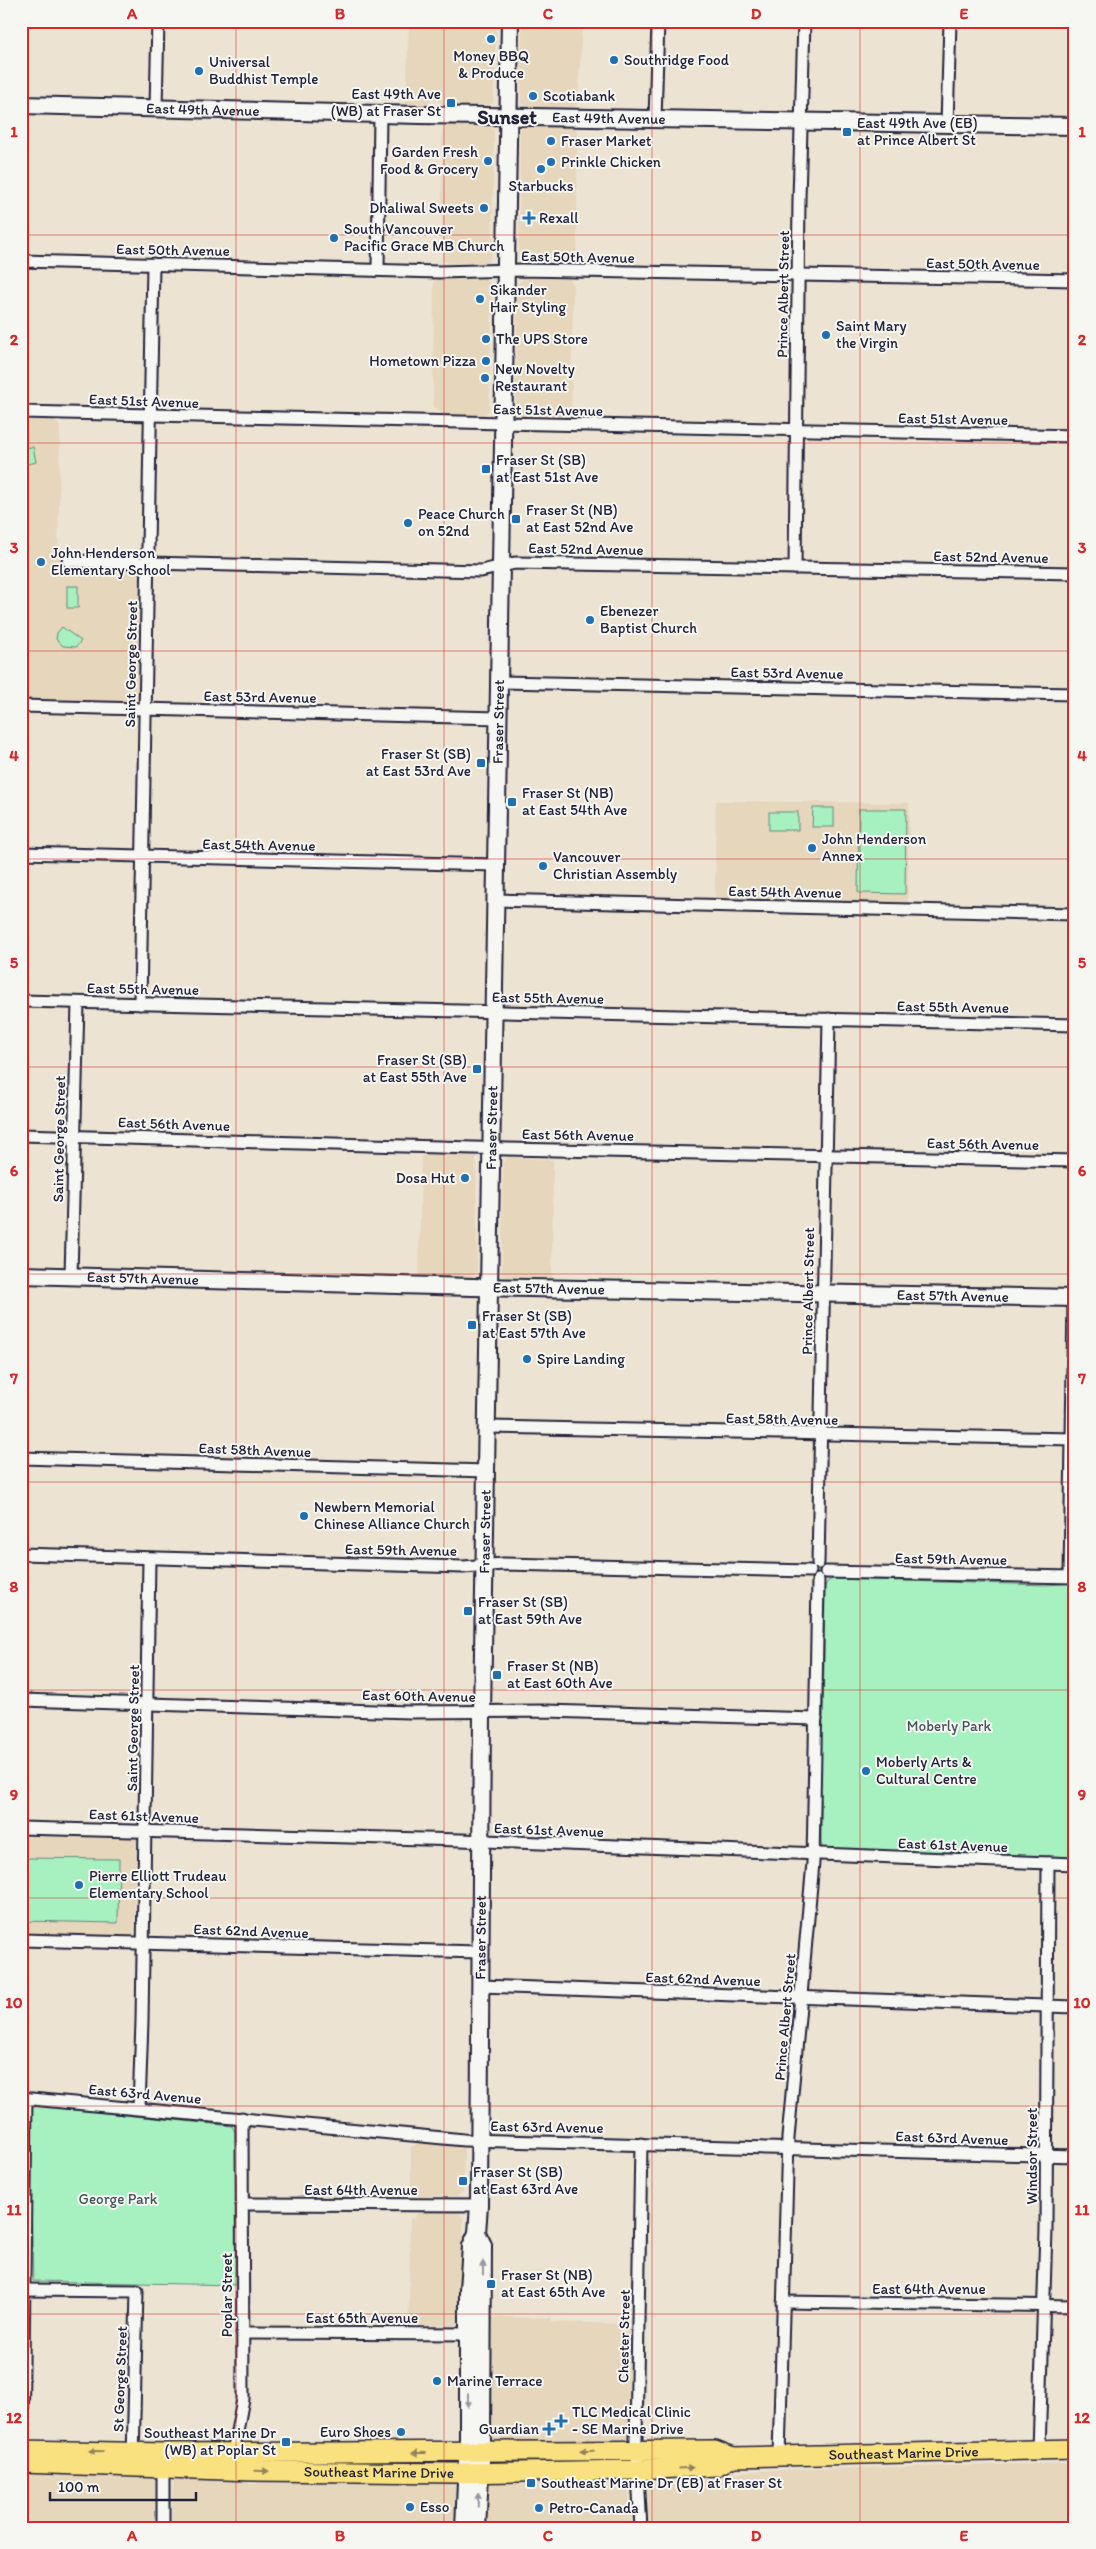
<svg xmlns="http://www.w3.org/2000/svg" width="1096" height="2549" font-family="Itim,sans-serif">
<rect width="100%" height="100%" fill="#ece3d2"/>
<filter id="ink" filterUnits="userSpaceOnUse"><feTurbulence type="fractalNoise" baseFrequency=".02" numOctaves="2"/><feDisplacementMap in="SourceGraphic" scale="10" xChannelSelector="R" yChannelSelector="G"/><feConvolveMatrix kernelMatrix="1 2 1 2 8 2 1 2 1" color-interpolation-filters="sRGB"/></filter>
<g filter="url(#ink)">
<g fill="#e5d6bc">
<polygon points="409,21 497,21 493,103 488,106 443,105 438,100 431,100 427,105 406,104"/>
<polygon points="522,21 582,21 578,103 574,107 529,107 521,103"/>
<polygon points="450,124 486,125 491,127 494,131 492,254 489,261 484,263 449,263 442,260 442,131"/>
<polygon points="523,126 573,127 577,131 577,257 573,257 570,263 525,262 519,257 520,130"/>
<polygon points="524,278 570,279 573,285 571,411 568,417 521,416 516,413 517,285"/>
<polygon points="440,279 486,280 492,285 489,410 483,417 442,415 437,408 433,408 434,281"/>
<polygon points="21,420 55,420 60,427 58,554 62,564 69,567 140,569 138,685 140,696 134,703 21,700"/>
<polygon points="716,801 909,803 908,904 715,899"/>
<polygon points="424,1153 470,1154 476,1157 477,1271 471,1278 419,1277 421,1159"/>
<polygon points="508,1157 553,1160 552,1278 518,1277 509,1279 502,1275 503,1163"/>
<polygon points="21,1832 137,1834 134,1938 21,1935"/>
<polygon points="420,2142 458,2146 464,2149 463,2192 457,2196 419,2196 414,2190 411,2190 411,2147"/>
<polygon points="418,2212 458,2212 463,2217 462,2318 457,2325 416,2325 412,2319 409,2319 410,2218 414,2219"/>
<polygon points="488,2317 551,2318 552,2322 622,2324 629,2327 628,2437 625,2441 487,2443"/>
<polygon points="1075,2463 1075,2528 650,2528 647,2483 650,2478 655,2477 774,2470"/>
<polygon points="21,2471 152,2477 155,2482 154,2528 21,2528"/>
<polygon points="177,2478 247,2480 249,2484 256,2484 259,2480 449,2481 454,2482 458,2488 458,2528 172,2528 173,2482"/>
<polygon points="625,2479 628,2483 632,2528 485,2528 487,2483 490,2481"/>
</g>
<g fill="#a7f0bf" stroke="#64897d">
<polygon points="33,447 36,462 21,466 21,448"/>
<rect x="67" y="586" width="11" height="22"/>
<polygon points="62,627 81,641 76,647 63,646 56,639 57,633"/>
<polygon points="813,808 834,808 834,827 812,827"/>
<polygon points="859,809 906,809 905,894 858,893"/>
<rect x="769" y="812" width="29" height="18"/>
<polygon points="833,1579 1047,1585 1075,1583 1075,1857 828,1849 822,1847 821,1842 821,1799 818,1796 819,1732 823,1725 825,1586 828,1581"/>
<polygon points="21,1858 119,1859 118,1923 21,1921"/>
<polygon points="39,2106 232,2126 235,2132 239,2285 33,2281 29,2115 33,2107"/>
</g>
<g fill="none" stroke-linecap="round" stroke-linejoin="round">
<g stroke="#22223b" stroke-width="15">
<g id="street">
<polyline points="156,108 158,21"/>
<polyline points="655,120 658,21"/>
<polyline points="947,125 950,21"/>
<polyline points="21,261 439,272 521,270 1075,280"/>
<polyline points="378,269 380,114"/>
<polyline points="21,412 1075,436"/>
<polyline points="68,561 481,571 515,563 1075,573"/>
<polyline points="795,568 799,199 804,21"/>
<polyline points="499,682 1075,694"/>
<polyline points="21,706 498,718"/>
<polyline points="21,853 495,865"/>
<polyline points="495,900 1075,914"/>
<polyline points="21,1001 1075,1025"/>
<polyline points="140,1004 153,264"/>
<polyline points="21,1135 508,1149 1075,1161"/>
<polyline points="71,1276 78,1003"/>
<polyline points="488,1427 1075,1439"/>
<polyline points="21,1458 487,1471"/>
<polyline points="21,1554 463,1567 504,1564 810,1571"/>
<polyline points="818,1563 829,1019"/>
<polyline points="826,1572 1075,1577"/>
<polyline points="1070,1577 1074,1298"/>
<polyline points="21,1700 409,1712 547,1711 816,1719"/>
<polyline points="21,1828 461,1840 1075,1864"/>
<polyline points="21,1940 480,1952"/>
<polyline points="480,1986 1075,2007"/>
<polyline points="21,2098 464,2140 1075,2156"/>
<polyline points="139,2108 142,2021 149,1559"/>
<polyline points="242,2204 479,2205"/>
<polyline points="24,2290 137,2291 133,2458"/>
<polyline points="783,2302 1075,2306"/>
<polyline points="242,2333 475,2334"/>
<polyline points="1039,2450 1046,2230 1048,1863"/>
<polyline points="22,2454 26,2098"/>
<polyline points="779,2456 788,2138 813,1863 818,1580"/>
<polyline points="232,2458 243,2399 242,2118"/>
<polyline points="163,2528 163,2462"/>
<polyline points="641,2528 636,2439 641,2144"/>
</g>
</g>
<g stroke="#22223b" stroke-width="20">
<g id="secondary">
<path id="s1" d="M21 105 420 115 1075 126"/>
<path id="s2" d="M21 1275 472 1287 1075 1298"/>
<path id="s3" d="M464 2528 468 2437V2290L471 2246 477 2233 479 2205 482 1712 510 21"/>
<polyline points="477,2528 482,2442 483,2245 477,2233"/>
</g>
</g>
<g stroke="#22223b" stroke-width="22">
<g id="primary">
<path id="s4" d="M21 2450 164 2453 715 2450 733 2457 1075 2449"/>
<path id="s5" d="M21 2463 253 2471 456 2473 636 2470 716 2466 733 2457"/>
</g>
</g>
<use href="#street" stroke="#f6f6f2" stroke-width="11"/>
<use href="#secondary" stroke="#f6f6f2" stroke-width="16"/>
<use href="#primary" stroke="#fae180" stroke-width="19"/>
</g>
<defs><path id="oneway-solid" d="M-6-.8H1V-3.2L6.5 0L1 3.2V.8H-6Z" transform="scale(1.25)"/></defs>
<g fill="#9797a0">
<use href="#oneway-solid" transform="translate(483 2268) rotate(-90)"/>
<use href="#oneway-solid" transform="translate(468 2400) rotate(90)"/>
<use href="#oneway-solid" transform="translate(478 2500) rotate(-88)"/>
</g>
<g fill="#8e825e">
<use href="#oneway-solid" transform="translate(96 2451) rotate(-178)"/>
<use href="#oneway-solid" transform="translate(587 2451) rotate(179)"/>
<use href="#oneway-solid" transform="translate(419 2453) rotate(-180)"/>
<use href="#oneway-solid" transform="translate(686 2468) rotate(-3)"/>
<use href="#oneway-solid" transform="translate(262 2471) rotate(1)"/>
</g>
</g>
<path fill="none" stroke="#d62828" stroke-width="1" stroke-opacity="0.55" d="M236 21V2528M444 21V2528M652 21V2528M860 21V2528M21 235H1075M21 443H1075M21 651H1075M21 859H1075M21 1067H1075M21 1274H1075M21 1482H1075M21 1690H1075M21 1898H1075M21 2106H1075M21 2314H1075"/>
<g fill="#1f6fb2" stroke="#f6f6f2" stroke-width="2">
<circle cx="491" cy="39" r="5"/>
<circle cx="614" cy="60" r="5"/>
<circle cx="199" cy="71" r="5"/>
<circle cx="533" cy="96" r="5"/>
<rect x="446" y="98" width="10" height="10" rx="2.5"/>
<rect x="842" y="127" width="10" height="10" rx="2.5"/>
<circle cx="551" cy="141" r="5"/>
<circle cx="488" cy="161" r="5"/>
<circle cx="551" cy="162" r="5"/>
<circle cx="541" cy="169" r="5"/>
<circle cx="484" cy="208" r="5"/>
<path d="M526.5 210.5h5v5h5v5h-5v5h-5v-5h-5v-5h5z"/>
<circle cx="334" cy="238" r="5"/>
<circle cx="480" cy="299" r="5"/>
<circle cx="826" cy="335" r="5"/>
<circle cx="486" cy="339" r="5"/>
<circle cx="486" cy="361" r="5"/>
<circle cx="485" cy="378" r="5"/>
<rect x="481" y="464" width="10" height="10" rx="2.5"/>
<rect x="511" y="514" width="10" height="10" rx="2.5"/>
<circle cx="408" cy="523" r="5"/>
<circle cx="41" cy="562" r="5"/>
<circle cx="590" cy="620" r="5"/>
<rect x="476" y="758" width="10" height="10" rx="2.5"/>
<rect x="507" y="797" width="10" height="10" rx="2.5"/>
<circle cx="812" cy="848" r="5"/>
<circle cx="543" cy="866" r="5"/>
<rect x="472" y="1064" width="10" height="10" rx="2.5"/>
<circle cx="465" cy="1178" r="5"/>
<rect x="467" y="1320" width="10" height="10" rx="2.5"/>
<circle cx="527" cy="1359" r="5"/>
<circle cx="304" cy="1516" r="5"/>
<rect x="463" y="1606" width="10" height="10" rx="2.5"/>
<rect x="492" y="1670" width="10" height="10" rx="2.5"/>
<circle cx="866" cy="1771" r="5"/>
<circle cx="79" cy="1885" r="5"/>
<rect x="458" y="2176" width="10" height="10" rx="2.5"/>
<rect x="486" y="2279" width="10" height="10" rx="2.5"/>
<circle cx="437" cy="2381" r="5"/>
<path d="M558.5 2413.5h5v5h5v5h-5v5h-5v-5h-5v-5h5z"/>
<path d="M546.5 2421.5h5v5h5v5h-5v5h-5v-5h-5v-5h5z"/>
<circle cx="401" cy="2432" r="5"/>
<rect x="281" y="2437" width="10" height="10" rx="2.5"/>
<rect x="526" y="2478" width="10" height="10" rx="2.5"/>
<circle cx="410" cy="2507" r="5"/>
<circle cx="539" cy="2508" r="5"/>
</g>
<g text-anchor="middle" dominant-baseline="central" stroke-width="4" stroke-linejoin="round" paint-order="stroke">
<g font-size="15" fill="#22223b" stroke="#f6f6f2" text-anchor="start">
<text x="491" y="56" text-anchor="middle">Money BBQ<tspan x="491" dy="17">&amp; Produce</tspan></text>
<text x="624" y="60">Southridge Food</text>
<text x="209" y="62">Universal<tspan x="209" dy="17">Buddhist Temple</tspan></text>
<text x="441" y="94" text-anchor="end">East 49th Ave<tspan x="441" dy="17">(WB) at Fraser St</tspan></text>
<text x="543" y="96">Scotiabank</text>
<text x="857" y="123">East 49th Ave (EB)<tspan x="857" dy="17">at Prince Albert St</tspan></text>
<text x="561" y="141">Fraser Market</text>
<text x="478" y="152" text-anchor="end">Garden Fresh<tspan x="478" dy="17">Food &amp; Grocery</tspan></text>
<text x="561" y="162">Prinkle Chicken</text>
<text x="541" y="186" text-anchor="middle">Starbucks</text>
<text x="474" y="208" text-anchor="end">Dhaliwal Sweets</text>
<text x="539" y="218">Rexall</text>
<text x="344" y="229">South Vancouver<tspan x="344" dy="17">Pacific Grace MB Church</tspan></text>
<text x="490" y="290">Sikander<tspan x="490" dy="17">Hair Styling</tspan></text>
<text x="836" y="326">Saint Mary<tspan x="836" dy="17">the Virgin</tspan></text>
<text x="496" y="339">The UPS Store</text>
<text x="476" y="361" text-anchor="end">Hometown Pizza</text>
<text x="495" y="369">New Novelty<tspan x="495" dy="17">Restaurant</tspan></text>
<text x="496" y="460">Fraser St (SB)<tspan x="496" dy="17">at East 51st Ave</tspan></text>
<text x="526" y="510">Fraser St (NB)<tspan x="526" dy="17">at East 52nd Ave</tspan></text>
<text x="418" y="514">Peace Church<tspan x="418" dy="17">on 52nd</tspan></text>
<text x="51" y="553">John Henderson<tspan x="51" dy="17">Elementary School</tspan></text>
<text x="600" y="611">Ebenezer<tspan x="600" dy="17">Baptist Church</tspan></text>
<text x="471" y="754" text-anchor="end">Fraser St (SB)<tspan x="471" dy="17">at East 53rd Ave</tspan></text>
<text x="522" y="793">Fraser St (NB)<tspan x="522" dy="17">at East 54th Ave</tspan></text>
<text x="822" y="839">John Henderson<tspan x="822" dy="17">Annex</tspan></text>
<text x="553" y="857">Vancouver<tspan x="553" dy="17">Christian Assembly</tspan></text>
<text x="467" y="1060" text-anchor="end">Fraser St (SB)<tspan x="467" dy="17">at East 55th Ave</tspan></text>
<text x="455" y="1178" text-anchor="end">Dosa Hut</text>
<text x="482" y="1316">Fraser St (SB)<tspan x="482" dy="17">at East 57th Ave</tspan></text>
<text x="537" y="1359">Spire Landing</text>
<text x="314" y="1507">Newbern Memorial<tspan x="314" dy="17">Chinese Alliance Church</tspan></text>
<text x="478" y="1602">Fraser St (SB)<tspan x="478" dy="17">at East 59th Ave</tspan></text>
<text x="507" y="1666">Fraser St (NB)<tspan x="507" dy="17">at East 60th Ave</tspan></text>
<text x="876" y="1762">Moberly Arts &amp;<tspan x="876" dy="17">Cultural Centre</tspan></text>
<text x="89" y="1876">Pierre Elliott Trudeau<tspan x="89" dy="17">Elementary School</tspan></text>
<text x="473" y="2172">Fraser St (SB)<tspan x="473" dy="17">at East 63rd Ave</tspan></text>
<text x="501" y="2275">Fraser St (NB)<tspan x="501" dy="17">at East 65th Ave</tspan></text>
<text x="447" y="2381">Marine Terrace</text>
<text x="572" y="2412">TLC Medical Clinic<tspan x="572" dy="17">- SE Marine Drive</tspan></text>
<text x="539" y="2429" text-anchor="end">Guardian</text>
<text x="391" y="2432" text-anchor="end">Euro Shoes</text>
<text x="276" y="2433" text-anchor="end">Southeast Marine Dr<tspan x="276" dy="17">(WB) at Poplar St</tspan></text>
<text x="541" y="2483">Southeast Marine Dr (EB) at Fraser St</text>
<text x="420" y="2507">Esso</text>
<text x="549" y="2508">Petro-Canada</text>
</g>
<g font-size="15" fill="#22223b" stroke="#f6f6f2">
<text stroke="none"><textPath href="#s1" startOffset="182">East 49th Avenue</textPath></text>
<text stroke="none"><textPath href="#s1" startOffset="588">East 49th Avenue</textPath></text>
<text transform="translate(173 250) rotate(1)">East 50th Avenue</text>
<text transform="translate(578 257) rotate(1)">East 50th Avenue</text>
<text transform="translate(983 264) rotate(1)">East 50th Avenue</text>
<text transform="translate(783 294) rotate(-89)">Prince Albert Street</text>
<text transform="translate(144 401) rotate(2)">East 51st Avenue</text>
<text transform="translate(548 410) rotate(1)">East 51st Avenue</text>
<text transform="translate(953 419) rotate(1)">East 51st Avenue</text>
<text transform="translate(586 549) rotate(1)">East 52nd Avenue</text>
<text transform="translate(991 557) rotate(1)">East 52nd Avenue</text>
<text transform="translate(131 664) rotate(-89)">Saint George Street</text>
<text transform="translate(787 673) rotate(1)">East 53rd Avenue</text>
<text transform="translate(260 697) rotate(1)">East 53rd Avenue</text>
<text stroke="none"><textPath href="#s3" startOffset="1808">Fraser Street</textPath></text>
<text transform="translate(259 845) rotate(1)">East 54th Avenue</text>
<text transform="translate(785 892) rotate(1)">East 54th Avenue</text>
<text transform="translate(143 989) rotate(1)">East 55th Avenue</text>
<text transform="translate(548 998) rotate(1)">East 55th Avenue</text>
<text transform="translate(953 1007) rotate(1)">East 55th Avenue</text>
<text transform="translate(174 1124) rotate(2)">East 56th Avenue</text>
<text stroke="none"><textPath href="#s3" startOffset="1402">Fraser Street</textPath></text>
<text transform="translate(578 1135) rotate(1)">East 56th Avenue</text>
<text transform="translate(59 1139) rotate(-89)">Saint George Street</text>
<text transform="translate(983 1144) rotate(1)">East 56th Avenue</text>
<text stroke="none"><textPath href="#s2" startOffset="122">East 57th Avenue</textPath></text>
<text stroke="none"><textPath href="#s2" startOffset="528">East 57th Avenue</textPath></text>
<text transform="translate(808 1291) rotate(-89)">Prince Albert Street</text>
<text stroke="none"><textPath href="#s2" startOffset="932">East 57th Avenue</textPath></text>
<text transform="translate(782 1419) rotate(1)">East 58th Avenue</text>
<text transform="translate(255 1450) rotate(2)">East 58th Avenue</text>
<text stroke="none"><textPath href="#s3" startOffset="998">Fraser Street</textPath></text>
<text transform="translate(401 1550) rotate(1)">East 59th Avenue</text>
<text transform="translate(951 1559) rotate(1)">East 59th Avenue</text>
<text transform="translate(419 1696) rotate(1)">East 60th Avenue</text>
<text transform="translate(133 1728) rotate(-89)">Saint George Street</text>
<text transform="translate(144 1816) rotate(2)">East 61st Avenue</text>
<text transform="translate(549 1830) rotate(2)">East 61st Avenue</text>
<text transform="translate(953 1845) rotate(2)">East 61st Avenue</text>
<text transform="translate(251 1931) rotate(2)">East 62nd Avenue</text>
<text stroke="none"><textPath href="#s3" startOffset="592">Fraser Street</textPath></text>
<text transform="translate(703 1979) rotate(2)">East 62nd Avenue</text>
<text transform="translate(785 2017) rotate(-85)">Prince Albert Street</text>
<text transform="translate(145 2094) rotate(5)">East 63rd Avenue</text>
<text transform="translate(547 2127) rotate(1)">East 63rd Avenue</text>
<text transform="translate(952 2138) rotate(2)">East 63rd Avenue</text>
<text transform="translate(1032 2156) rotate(-90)">Windsor Street</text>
<text x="361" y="2190">East 64th Avenue</text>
<text x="929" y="2289">East 64th Avenue</text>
<text transform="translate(227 2295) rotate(-90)">Poplar Street</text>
<text x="362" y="2318">East 65th Avenue</text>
<text transform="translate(624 2336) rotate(-89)">Chester Street</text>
<text transform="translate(120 2379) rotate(-88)">St George Street</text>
<text stroke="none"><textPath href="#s4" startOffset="884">Southeast Marine Drive</textPath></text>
<text stroke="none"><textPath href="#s5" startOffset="358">Southeast Marine Drive</textPath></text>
</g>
<g font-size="15" fill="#43565c" stroke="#f6f6f2">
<text x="949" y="1726">Moberly Park</text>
<text x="118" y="2199">George Park</text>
</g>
<g font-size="20" font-weight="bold" fill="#22223b" stroke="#f6f6f2">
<text x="507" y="117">Sunset</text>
</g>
</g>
<rect width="1096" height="2549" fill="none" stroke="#f6f6f2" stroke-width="55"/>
<path d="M50 2492v8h146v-8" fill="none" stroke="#22223b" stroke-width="2.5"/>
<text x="58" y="2492" font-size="15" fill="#22223b" stroke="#f6f6f2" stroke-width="4" paint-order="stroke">100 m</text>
<rect x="28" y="28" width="1040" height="2494" fill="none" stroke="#d62828" stroke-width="2"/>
<g font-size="16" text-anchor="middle" font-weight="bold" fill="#d62828">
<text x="132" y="19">A</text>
<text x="340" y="19">B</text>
<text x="548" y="19">C</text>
<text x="756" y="19">D</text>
<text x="964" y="19">E</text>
<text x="14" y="137">1</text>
<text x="1082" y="137">1</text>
<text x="14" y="345">2</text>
<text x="1082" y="345">2</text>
<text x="14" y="553">3</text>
<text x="1082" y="553">3</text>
<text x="14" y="761">4</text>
<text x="1082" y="761">4</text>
<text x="14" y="968">5</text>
<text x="1082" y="968">5</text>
<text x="14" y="1176">6</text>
<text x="1082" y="1176">6</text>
<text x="14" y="1384">7</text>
<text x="1082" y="1384">7</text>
<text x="14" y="1592">8</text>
<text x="1082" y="1592">8</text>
<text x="14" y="1800">9</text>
<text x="1082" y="1800">9</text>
<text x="14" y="2008">10</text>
<text x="1082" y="2008">10</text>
<text x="14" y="2215">11</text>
<text x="1082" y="2215">11</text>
<text x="14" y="2423">12</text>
<text x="1082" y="2423">12</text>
<text x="132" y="2541">A</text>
<text x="340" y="2541">B</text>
<text x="548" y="2541">C</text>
<text x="756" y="2541">D</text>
<text x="964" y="2541">E</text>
</g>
</svg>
